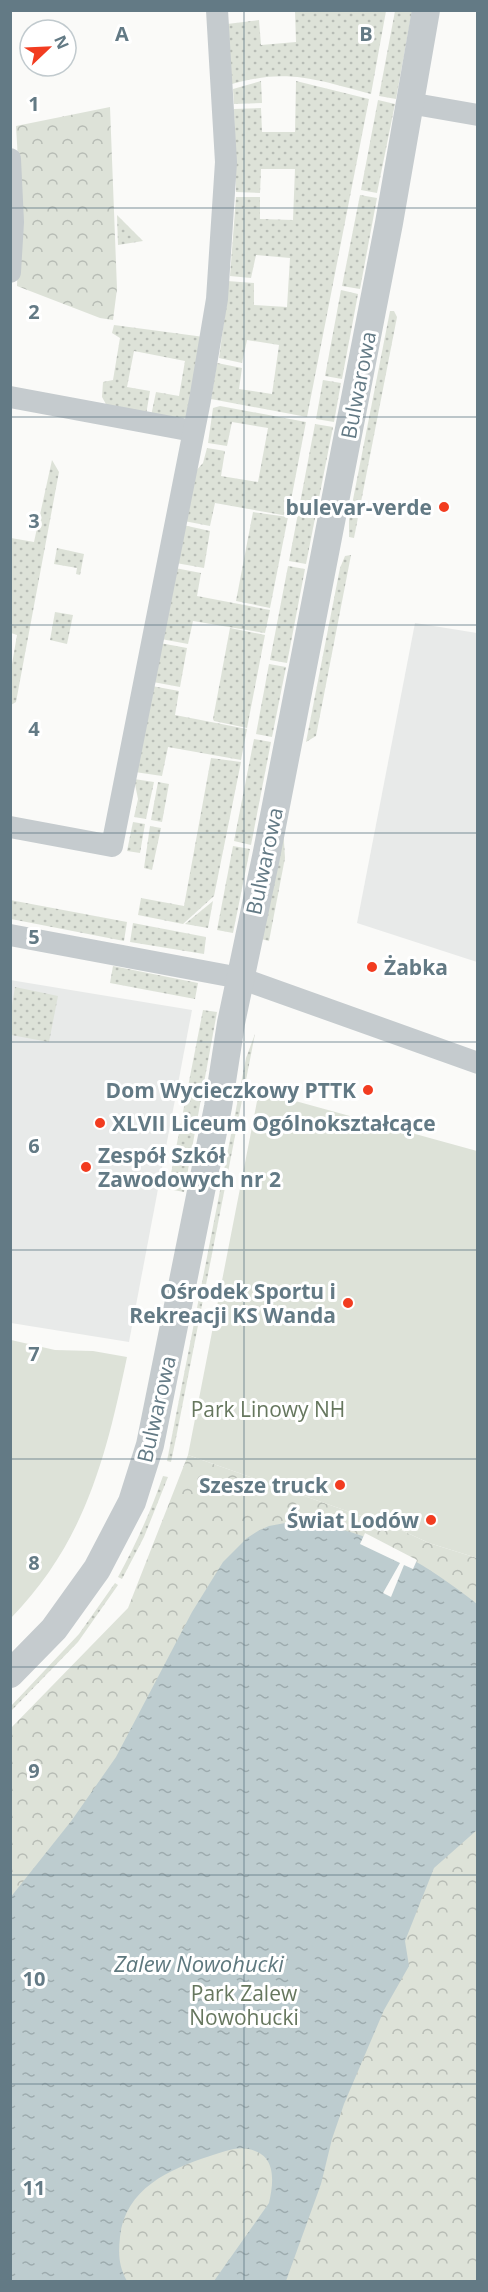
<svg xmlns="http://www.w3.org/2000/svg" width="488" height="2292" font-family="'Open Sans',sans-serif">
<defs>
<pattern id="grass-dots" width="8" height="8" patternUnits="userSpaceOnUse" patternTransform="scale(1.5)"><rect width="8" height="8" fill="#dde2d8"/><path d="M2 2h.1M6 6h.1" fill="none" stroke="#b7bcb5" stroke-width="1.8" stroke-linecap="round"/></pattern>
<pattern id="park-crowns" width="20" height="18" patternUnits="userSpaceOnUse" patternTransform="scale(1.5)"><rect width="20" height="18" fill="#dde2d8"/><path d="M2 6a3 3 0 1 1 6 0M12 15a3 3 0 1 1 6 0" fill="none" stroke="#b7bcb5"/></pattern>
<pattern id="water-ripples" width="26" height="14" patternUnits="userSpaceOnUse" patternTransform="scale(1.5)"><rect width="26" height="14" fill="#bdcccf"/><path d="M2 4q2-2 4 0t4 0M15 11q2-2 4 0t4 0" fill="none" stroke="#9dabae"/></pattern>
</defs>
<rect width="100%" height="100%" fill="#fafaf8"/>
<g fill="#e8eae9">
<polygon points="415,623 477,633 477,962 357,923"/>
<polygon points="10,980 192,1010 129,1342 11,1323"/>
</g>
<g fill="url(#grass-dots)">
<path d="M295 11H386L371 94C316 80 289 68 232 84L227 24 259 20 261 45 296 42Z"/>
<polygon points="395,11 412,11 396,99 379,96"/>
<polygon points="261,81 262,103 234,104 233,89"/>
<polygon points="296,81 369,99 307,417 211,399 217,363 242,368 239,389 272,394 279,345 247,340 242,363 219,358 227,298 227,281 254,283 254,305 287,307 290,258 256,255 251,278 230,276 236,197 260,197 260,219 293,220 295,169 261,169 260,193 236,192 234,109 261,108 262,132 295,132"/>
<polygon points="378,100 395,104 377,193 361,190"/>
<polygon points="360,195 377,198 360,289 342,286"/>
<polygon points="117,215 143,241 118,245"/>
<polygon points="341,290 358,294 342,379 325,376"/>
<polygon points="390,311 394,311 397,317 354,538 349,537 349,520"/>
<polygon points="114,325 204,337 186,417 183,419 151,416 156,392 179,396 185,361 134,351 127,387 150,391 146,415 107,406 102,397 103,382 113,380 120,338 112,333"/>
<polygon points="323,380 341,383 334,422 316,419"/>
<polygon points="220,406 306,422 288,516 215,503 210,526 184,521 193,474 203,463 207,448 225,451 221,476 258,482 268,428 232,422 227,446 208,443 213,408"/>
<polygon points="315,424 333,427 306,564 289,561"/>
<polygon points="52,460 59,472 16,702 11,705 11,670 17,635 11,633 11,538 34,542"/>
<polygon points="253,512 288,517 270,608 236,601"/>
<polygon points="183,525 210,531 204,568 176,563"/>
<polygon points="57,548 84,554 80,575 76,574 77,568 54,564"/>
<polygon points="351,555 316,736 306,742 340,568 345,556"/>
<polygon points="288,566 305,569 287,663 270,660"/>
<polygon points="175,568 201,573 197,596 270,610 265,633 193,621 188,644 161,639"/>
<polygon points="55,612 73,615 67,644 50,640"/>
<polygon points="230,628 265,635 247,728 214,721 213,719"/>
<polygon points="160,643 187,648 180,687 153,682"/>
<polygon points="269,664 286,667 272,737 256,734"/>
<polygon points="152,686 179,691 175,715 247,729 241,760 168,747 162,776 135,772"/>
<polygon points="254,739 271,742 251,845 234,841"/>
<polygon points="211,758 241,762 214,896 183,924 138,915 141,898 184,906"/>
<polygon points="134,779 154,782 146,819 134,817 138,799"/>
<polygon points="158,782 169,784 162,822 151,820"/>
<polygon points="133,822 145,824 140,853 127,851"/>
<polygon points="150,826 161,828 152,870 144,868"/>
<polygon points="283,826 285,858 269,941 261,939"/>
<polygon points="233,846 250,849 233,933 217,930"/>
<polygon points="10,900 127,922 124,941 11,919"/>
<polygon points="213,901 208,928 185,924"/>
<polygon points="133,923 206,937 204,954 130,942"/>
<polygon points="113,966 198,983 195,999 110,983"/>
<polygon points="15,987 58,996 49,1042 11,1035 11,1011"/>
<polygon points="203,1010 217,1012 184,1192 168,1189"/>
<polygon points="255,1034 176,1438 171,1462 167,1461 246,1058"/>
<path d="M163 1476 168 1477 144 1537 122 1579 118 1577C135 1546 151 1511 163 1476Z"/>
<polygon points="115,1583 118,1585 78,1642 11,1711 11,1706 79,1634"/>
</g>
<g fill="url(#park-crowns)">
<polygon points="110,107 117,289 113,320 100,318 17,286 20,194 16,126"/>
<polygon points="188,1455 401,1530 429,1543 477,1558 477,2281 11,2281 10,1729 128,1608"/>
</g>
<g fill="#dde2d8">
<polygon points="259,1091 477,1151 477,1558 429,1543 401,1530 188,1455"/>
<path d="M11 1340 55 1350 93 1351 127 1357C106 1457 85 1542 11 1618Z"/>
</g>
<path fill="url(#water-ripples)" d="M296 1521C365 1527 424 1562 477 1604V1830L434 1868 405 1941 409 1966 384 2010 344 2104 332 2139 321 2184 286 2281H214L269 2203C273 2185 277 2159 255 2151 240 2144 224 2152 210 2156 169 2169 125 2189 120 2237 118 2254 119 2267 127 2281H11L10 1898 72 1820 116 1757 192 1612 223 1562 247 1538 258 1531 269 1526Z"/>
<polygon fill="#fafaf8" points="365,1533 417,1560 413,1569 404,1565 391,1597 383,1593 400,1563 360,1544"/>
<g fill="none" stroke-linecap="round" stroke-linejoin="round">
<g stroke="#c5cbce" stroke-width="22">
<polyline points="409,103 478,115"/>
<polyline points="10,159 13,222 10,272"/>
<polyline points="10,397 193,431"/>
<polyline points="10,827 112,846 200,400 217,299 226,162 217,10"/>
<polyline points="10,935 240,978 478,1063"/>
</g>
<polyline stroke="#c5cbce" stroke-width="28" points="10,1674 54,1629 97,1569 132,1502 150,1445 218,1107 231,1023 266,857 389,223 426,10"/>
</g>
<path fill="none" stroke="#637a85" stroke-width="1.5" stroke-opacity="0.55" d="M244 10V2282M10 208H478M10 417H478M10 625H478M10 833H478M10 1042H478M10 1250H478M10 1459H478M10 1667H478M10 1875H478M10 2084H478"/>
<g fill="#f23c20" stroke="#fff" stroke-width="2">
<circle cx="444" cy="507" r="6"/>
<circle cx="372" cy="967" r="6"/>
<circle cx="368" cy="1090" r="6"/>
<circle cx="100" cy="1123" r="6"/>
<circle cx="86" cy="1167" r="6"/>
<circle cx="348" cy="1303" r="6"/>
<circle cx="340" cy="1485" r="6"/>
<circle cx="431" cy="1520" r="6"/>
</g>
<g text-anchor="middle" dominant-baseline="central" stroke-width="6" stroke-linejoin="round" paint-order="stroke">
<g font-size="21" fill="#637a85" stroke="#fff">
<text transform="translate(358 385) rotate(-79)">Bulwarowa</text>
<text transform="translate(264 861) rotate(-78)">Bulwarowa</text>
<text transform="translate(156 1409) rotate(-77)">Bulwarowa</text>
</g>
<g font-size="21" font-weight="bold" fill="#637a85" stroke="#fff" text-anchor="end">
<text x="432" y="507">bulevar-verde</text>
<text x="384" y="967" text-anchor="start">Żabka</text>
<text x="356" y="1090">Dom Wycieczkowy PTTK</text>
<text x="112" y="1123" text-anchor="start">XLVII Liceum Ogólnokształcące</text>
<text x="98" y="1155" text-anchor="start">Zespół Szkół<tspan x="98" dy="24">Zawodowych nr 2</tspan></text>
<text x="336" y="1291">Ośrodek Sportu i<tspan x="336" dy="24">Rekreacji KS Wanda</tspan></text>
<text x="328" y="1485">Szesze truck</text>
<text x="419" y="1520">Świat Lodów</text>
</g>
<g font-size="21" fill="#66775e" stroke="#fff">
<text x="268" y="1409">Park Linowy NH</text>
<text x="244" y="1993">Park Zalew<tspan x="244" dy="24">Nowohucki</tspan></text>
</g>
<g font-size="22" font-style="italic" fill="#5e787e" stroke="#fff">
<text x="199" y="1963">Zalew Nowohucki</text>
</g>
</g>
<g font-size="20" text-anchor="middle" font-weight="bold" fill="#637a85" stroke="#fff" stroke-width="6" stroke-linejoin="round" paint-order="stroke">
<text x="122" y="41">A</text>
<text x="366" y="41">B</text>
<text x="34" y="111">1</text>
<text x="34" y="319">2</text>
<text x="34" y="528">3</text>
<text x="34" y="736">4</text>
<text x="34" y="944">5</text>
<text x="34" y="1153">6</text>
<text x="34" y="1361">7</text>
<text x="34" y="1570">8</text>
<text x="34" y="1778">9</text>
<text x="34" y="1986">10</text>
<text x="34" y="2195">11</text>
</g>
<rect width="488" height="2292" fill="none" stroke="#637a85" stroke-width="24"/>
<g transform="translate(48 48) rotate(67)"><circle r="28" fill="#ffffff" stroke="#c1cace" stroke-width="1.5"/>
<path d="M0-4.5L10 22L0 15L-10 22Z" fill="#f23c20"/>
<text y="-9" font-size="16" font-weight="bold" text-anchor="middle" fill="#637a85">N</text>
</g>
</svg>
